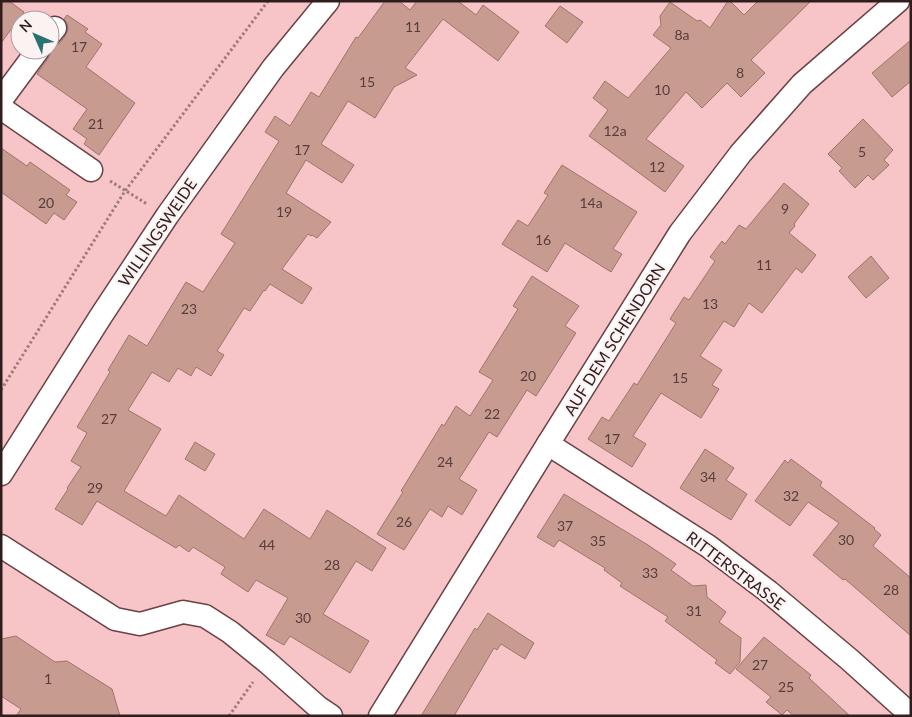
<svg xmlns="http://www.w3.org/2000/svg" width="912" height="717" font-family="Lato,sans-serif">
<rect width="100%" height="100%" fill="#f7c5c8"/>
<g fill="#c89b90" stroke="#9e7469">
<polygon points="1,1 9,1 24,12 1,43"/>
<polygon points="385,1 399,1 410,10 417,1 458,1 476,15 483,5 519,32 498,61 443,19 405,68 417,75 394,87 375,118 348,101 321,144 354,165 342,183 306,160 286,193 331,222 317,238 312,235 311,236 308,234 282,269 312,288 302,304 270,284 265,291 264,290 250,311 244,308 217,351 224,355 211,376 196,367 191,376 178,368 169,382 152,372 128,410 161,429 124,491 166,516 179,495 244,539 264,509 310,539 327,510 386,548 372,571 356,561 323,614 369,641 350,673 290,636 284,645 266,635 288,598 256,580 248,592 221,574 225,567 193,547 189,552 179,545 176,548 97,501 82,525 55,509 68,489 67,488 81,467 71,461 87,433 77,427 110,372 108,370 129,335 147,346 186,282 203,292 235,243 221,234 279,141 265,132 275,116 290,126 311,92 319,97 356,37 358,38"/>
<polygon points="728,1 730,1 744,15 758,1 811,1 751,60 765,73 741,97 727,83 702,108 686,92 646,139 684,166 665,192 589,136 608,110 593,98 605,81 628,98 671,48 653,35 661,25 660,16 670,2 697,21 700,20 710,28"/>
<polygon points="560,6 583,22 567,43 545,26"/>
<polygon points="67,15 88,29 85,32 102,44 86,67 135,103 99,155 84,144 87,139 73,129 87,109 37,74 49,57 51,52 50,47 55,46 60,43 65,36 68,30 67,24 64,19"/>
<polygon points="911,40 911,81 892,97 872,73"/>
<polygon points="863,119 893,150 884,160 889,165 873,180 868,175 855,188 839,171 842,168 828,154"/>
<polygon points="1,148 27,166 30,162 70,190 66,195 77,202 64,220 54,213 46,224 1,192"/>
<polygon points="562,165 637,212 613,249 622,254 611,272 565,243 547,272 502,244 518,220 528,226 548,195 544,193"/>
<polygon points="784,183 809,204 794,224 795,226 789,233 816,255 802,273 796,268 762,313 749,303 734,327 724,321 700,356 722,370 712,385 719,389 701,418 661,393 633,436 646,444 632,467 588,439 602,417 609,421 634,383 637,385 676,323 670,319 684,297 689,300 715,261 710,257 722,241 725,244 739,225 746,229"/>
<polygon points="871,256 889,278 866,298 848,277"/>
<polygon points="532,276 579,306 565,326 576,333 536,396 527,390 497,437 489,432 459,479 477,490 462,515 448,506 442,517 430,509 404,550 377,534 403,492 401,491 442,424 444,426 456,406 470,416 493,380 479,372 518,309 513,306"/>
<polygon points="195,442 215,454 205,471 185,459"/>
<polygon points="705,449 734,468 726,480 747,494 731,520 680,488"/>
<polygon points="791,459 822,482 820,486 875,528 874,529 881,535 873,546 911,578 911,636 845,579 843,580 813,555 839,523 808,502 790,526 755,501 785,460 788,463"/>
<polygon points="564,494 648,545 676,564 671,570 693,586 706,585 707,597 726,612 719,622 741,638 740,662 730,674 715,663 717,660 665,621 668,617 620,586 622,583 604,570 605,568 559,540 554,547 537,537"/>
<polygon points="488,613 534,643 525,659 501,644 497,650 494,648 454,716 421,716 475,628 477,630"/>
<polygon points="16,636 55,662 67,661 112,689 120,716 16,716 21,709 1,696 1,639"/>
<polygon points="764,637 811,675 809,678 850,716 794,716 787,710 782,715 766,702 771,697 736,669"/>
</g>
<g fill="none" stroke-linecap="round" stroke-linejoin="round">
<g stroke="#6a4144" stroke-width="25">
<g id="minor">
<polyline points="50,34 55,28"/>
<polyline points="1,100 38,50"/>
<polyline points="1,108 91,170"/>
<polyline points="548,444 708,546 769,592 850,660 911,715"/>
<polyline points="1,474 101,316 167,216 273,68 328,1"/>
<polyline points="1,546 115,619 140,624 183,612 205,616 230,632 267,662 319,708 331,716"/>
<polyline points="380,716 548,444 680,233 741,153 802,84 898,1"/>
</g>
</g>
<g stroke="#9f7b7d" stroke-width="3" stroke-dasharray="2.5 2.5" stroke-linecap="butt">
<polyline points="110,181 147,204"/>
<polyline points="1,390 125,191 268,1"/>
<polyline points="229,716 253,682"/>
</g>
<use href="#minor" stroke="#fff" stroke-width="22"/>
</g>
<g text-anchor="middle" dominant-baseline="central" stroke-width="4.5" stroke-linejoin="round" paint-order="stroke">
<g font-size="14" fill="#563d3b">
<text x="413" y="26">11</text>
<text x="682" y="34">8a</text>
<text x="79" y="46">17</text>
<text x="740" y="72">8</text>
<text x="367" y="81">15</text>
<text x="662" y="89">10</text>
<text x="96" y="123">21</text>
<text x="615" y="130">12a</text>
<text x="302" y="149">17</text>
<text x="862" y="151">5</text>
<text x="657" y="166">12</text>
<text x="46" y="202">20</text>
<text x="591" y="202">14a</text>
<text x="785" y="208">9</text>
<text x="284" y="211">19</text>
<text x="543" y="239">16</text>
<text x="764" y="264">11</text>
<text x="710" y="303">13</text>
<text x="189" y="308">23</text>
<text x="528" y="375">20</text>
<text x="680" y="377">15</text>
<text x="492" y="413">22</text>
<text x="109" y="418">27</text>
<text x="612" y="438">17</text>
<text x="445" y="461">24</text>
<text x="708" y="476">34</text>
<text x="95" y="487">29</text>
<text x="791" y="495">32</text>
<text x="404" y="521">26</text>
<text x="565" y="525">37</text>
<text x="846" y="539">30</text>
<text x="598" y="540">35</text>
<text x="267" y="544">44</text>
<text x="332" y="564">28</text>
<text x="650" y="572">33</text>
<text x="891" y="589">28</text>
<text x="694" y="610">31</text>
<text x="303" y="617">30</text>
<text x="760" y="664">27</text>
<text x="48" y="678">1</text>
<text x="786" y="686">25</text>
</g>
<g font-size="16" fill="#301e1f" stroke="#fcf2f2">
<text transform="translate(157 232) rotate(-56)">WILLINGSWEIDE</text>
<text transform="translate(614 339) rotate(-58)">AUF DEM SCHENDORN</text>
<text transform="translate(736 570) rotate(37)">RITTERSTRASSE</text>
</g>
</g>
<rect width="912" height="717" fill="none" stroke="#301e1f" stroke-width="5"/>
<g transform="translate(35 35) rotate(315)"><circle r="24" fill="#fcf2f2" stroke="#aa9d9e"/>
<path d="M0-4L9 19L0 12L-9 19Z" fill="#287372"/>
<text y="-8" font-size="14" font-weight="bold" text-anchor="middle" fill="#301e1f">N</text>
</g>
</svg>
